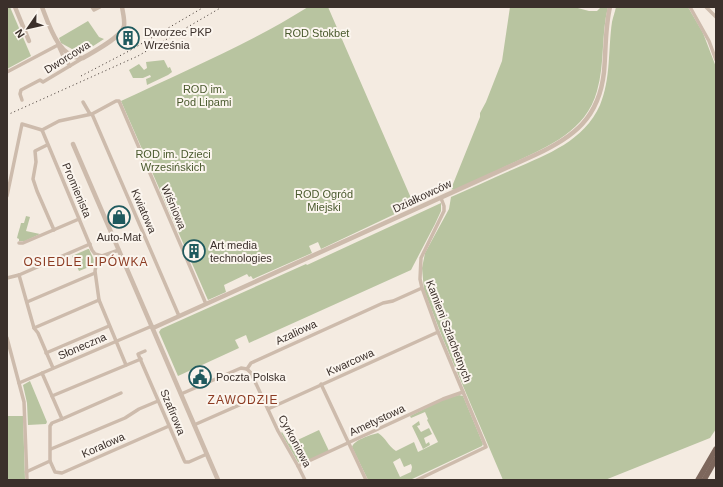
<svg xmlns="http://www.w3.org/2000/svg" width="723" height="487" font-family="Arial,sans-serif">
<rect width="100%" height="100%" fill="#f4ebe1"/>
<g fill="#b8c4a0" fill-rule="evenodd">
<polygon points="7,7 10,7 31,56 7,69"/>
<path d="M308 7H328L414 205 321 249 318 242 309 246 312 253 253 279 251 276 249 277 247 274 224 285 226 292 208 300 121 101C184 71 249 44 308 7Z"/>
<path d="M510 7H574L589 11H597L601 7H608C601 34 605 64 597 91 586 131 549 146 515 162 495 171 475 181 454 190L451 189 480 117V113L486 102 502 61Z"/>
<path d="M616 7H688L703 33 716 67V429L710 438 605 480H503L443 339 424 290 422 268 425 253 449 209 451 197C472 188 493 178 514 169 548 154 584 141 600 105 611 79 608 49 612 22 613 17 615 12 616 7Z"/>
<polygon points="88,21 99,37 104,39 81,54 61,43 59,38"/>
<polygon points="164,60 168,68 170,67 172,72 168,75 147,85 146,79 151,77 150,75 143,78 133,78 129,70 139,64 144,70 147,68 146,62"/>
<polygon points="441,203 441,211 435,224 411,270 249,343 246,335 235,340 239,348 178,376 159,332 161,329 306,264 307,265"/>
<path d="M26 216 30 217 26 231 40 234 25 241H19V239L17 238C18 233 20 228 21 223H24Z"/>
<polygon points="88,249 89,249 95,262 94,265 79,271 72,256"/>
<polygon points="30,381 47,422 46,424 28,425 27,403 23,385"/>
<path d="M459 395 463 396 483 444 482 446 410 480H368L352 447C354 440 370 435 378 433 386 438 388 446 396 451L414 442 418 452 438 442 427 420 428 419 425 412 411 418 410 416 442 400ZM400 458 404 467 411 464 412 467 411 472 400 477 393 462Z"/>
<polygon points="7,416 23,416 25,480 7,480"/>
<polygon points="419,421 420,425 417,426 421,432 429,428 432,434 424,438 426,444 429,442 430,445 423,449 412,426"/>
<polygon points="319,430 329,451 302,463 298,462 281,433 282,432 289,444"/>
</g>
<g fill="none" stroke-linecap="round" stroke-linejoin="round">
<g stroke="#cdbbac" stroke-width="3.5">
<polyline points="92,7 94,10 100,7"/>
<polyline points="690,7 709,41 716,60"/>
<polyline points="706,7 716,17"/>
<polyline points="7,72 58,45 63,56 70,66"/>
<polyline points="22,100 20,94 21,90 40,80 43,82 83,58"/>
<polyline points="83,102 90,114"/>
<polyline points="92,114 179,316"/>
<polyline points="42,130 92,250 95,254 102,256 119,250"/>
<polyline points="47,145 35,151 36,162 33,179 37,191 54,230"/>
<polyline points="7,196 22,124 42,130 59,121 92,114 116,101 119,101 206,304"/>
<polyline points="19,243 23,243 79,219"/>
<polyline points="98,256 95,271 99,300 126,365"/>
<polyline points="19,275 34,328 38,333 53,368"/>
<polyline points="7,278 19,275 90,244"/>
<polyline points="27,302 95,273"/>
<polyline points="34,328 99,300"/>
<polyline points="7,338 24,402 27,480"/>
<polyline points="145,351 138,354 184,460 185,462 189,462 207,454"/>
<polyline points="46,353 109,326"/>
<polyline points="247,369 251,363 383,303 393,301 422,288"/>
<polyline points="247,369 251,373 278,431 298,466 305,480"/>
<polyline points="42,373 62,419 121,393"/>
<polyline points="19,383 152,326"/>
<polyline points="321,384 366,480"/>
<polyline points="181,394 241,368 247,369"/>
<polyline points="52,396 141,359"/>
<polyline points="268,409 438,332"/>
<polyline points="194,425 262,395"/>
<polyline points="51,449 125,418 139,409 158,401"/>
<polyline points="50,461 55,472 62,473 169,426"/>
<polyline points="298,466 443,399 463,392"/>
<polyline points="26,472 50,461 50,426 52,423 62,419"/>
<polyline points="417,480 486,447 438,332 422,288 420,279 421,258 444,211 444,206 441,198"/>
</g>
<g stroke="#cdbbac" stroke-width="4.5">
<polyline points="15,7 29,41"/>
<path d="M42 7C49 25 59 59 83 58 93 52 122 37 124 26 125 21 123 13 122 7"/>
<polyline points="73,144 218,480"/>
<path d="M153 328 535 155C574 137 599 118 604 72 606 50 605 28 610 7"/>
</g>
<g stroke="#7d675c" stroke-width="5.5">
<polyline points="698,480 716,449"/>
<polyline points="704,480 716,459"/>
</g>
<g stroke="#3b302b" stroke-width="1" stroke-dasharray="1 3" stroke-linecap="butt">
<polyline points="81,76 129,51 204,7"/>
<polyline points="7,115 138,56 222,7"/>
</g>
</g>
<defs>
<g id="building-ring" transform="scale(1.15)"><circle r="9.5" fill="#fbf5ee" stroke="#1f5a5e" stroke-width="1.5"/><path d="M-4-6H4V6H1V3H-1V6H-4ZM-2.5-4.3h1.7v1.8h-1.7ZM.8-4.3h1.7v1.8H.8ZM-2.5-1h1.7V.8h-1.7ZM.8-1h1.7V.8H.8Z" fill="#1f5a5e"/></g>
<g id="shop-ring" transform="scale(1.15)"><circle r="9.5" fill="#fbf5ee" stroke="#1f5a5e" stroke-width="1.5"/><path d="M-5-2.5h2.3a2.7 3.5 0 0 1 5.4 0H5L5.5 6h-11ZM-1.5-2.5h3a1.5 2.3 0 0 0-3 0Z" fill="#1f5a5e"/></g>
<g id="civic-ring" transform="scale(1.15)"><circle r="9.5" fill="#fbf5ee" stroke="#1f5a5e" stroke-width="1.5"/><path d="M-.6-6.5H3V-4.5H.6V-3L4-1V1h2V6H-6V1h2V-1L-.6-3ZM-1.2 2.5V6h2.4V2.5Z" fill="#1f5a5e"/></g>
</defs>
<g fill-rule="evenodd">
<use href="#building-ring" x="128" y="38"/>
<use href="#shop-ring" x="119" y="217"/>
<use href="#building-ring" x="194" y="251"/>
<use href="#civic-ring" x="200" y="377"/>
</g>
<g text-anchor="middle" dominant-baseline="central" stroke-width="4" stroke-linejoin="round" paint-order="stroke">
<g font-size="11" fill="#3b302b" stroke="#fbf5ee" text-anchor="start">
<text x="144" y="32">Dworzec PKP<tspan x="144" dy="13">Września</tspan></text>
<text x="119" y="237" text-anchor="middle">Auto-Mat</text>
<text x="210" y="245">Art media<tspan x="210" dy="13">technologies</tspan></text>
<text x="216" y="377">Poczta Polska</text>
</g>
<g font-size="11" fill="#4a5a2e" stroke="#fbf5ee">
<text x="317" y="33">ROD Stokbet</text>
<text x="204" y="89">ROD im.<tspan x="204" dy="13">Pod Lipami</tspan></text>
<text x="173" y="154">ROD im. Dzieci<tspan x="173" dy="13">Wrzesińskich</tspan></text>
<text x="324" y="194">ROD Ogród<tspan x="324" dy="13">Miejski</tspan></text>
</g>
<g font-size="11" fill="#3b302b" stroke="#fbf5ee">
<text transform="translate(67 57) rotate(-32)">Dworcowa</text>
<text transform="translate(77 190) rotate(67)">Promienista</text>
<text transform="translate(422 196) rotate(-25)">Działkowców</text>
<text transform="translate(174 207) rotate(67)">Wiśniowa</text>
<text transform="translate(144 211) rotate(67)">Kwiatowa</text>
<text transform="translate(449 331) rotate(69)">Kamieni Szlachetnych</text>
<text transform="translate(296 332) rotate(-25)">Azaliowa</text>
<text transform="translate(82 346) rotate(-23)">Słoneczna</text>
<text transform="translate(350 362) rotate(-24)">Kwarcowa</text>
<text transform="translate(173 412) rotate(67)">Szafirowa</text>
<text transform="translate(377 420) rotate(-25)">Ametystowa</text>
<text transform="translate(295 441) rotate(62)">Cyrkoniowa</text>
<text transform="translate(103 445) rotate(-24)">Koralowa</text>
</g>
<g font-size="12" letter-spacing="1" fill="#8c3b22" stroke="#fbf5ee">
<text x="86" y="262">OSIEDLE LIPÓWKA</text>
<text x="243" y="400">ZAWODZIE</text>
</g>
</g>
<rect width="723" height="487" fill="none" stroke="#3b302b" stroke-width="16"/>
<g transform="translate(28 28) rotate(236)" stroke="#fbf5ee" stroke-width="3" paint-order="stroke">
<path d="M0-3L7 15L0 10L-7 15Z" fill="#3b302b"/>
<text y="-6" font-size="11" font-weight="bold" text-anchor="middle" fill="#3b302b">N</text>
</g>
</svg>
